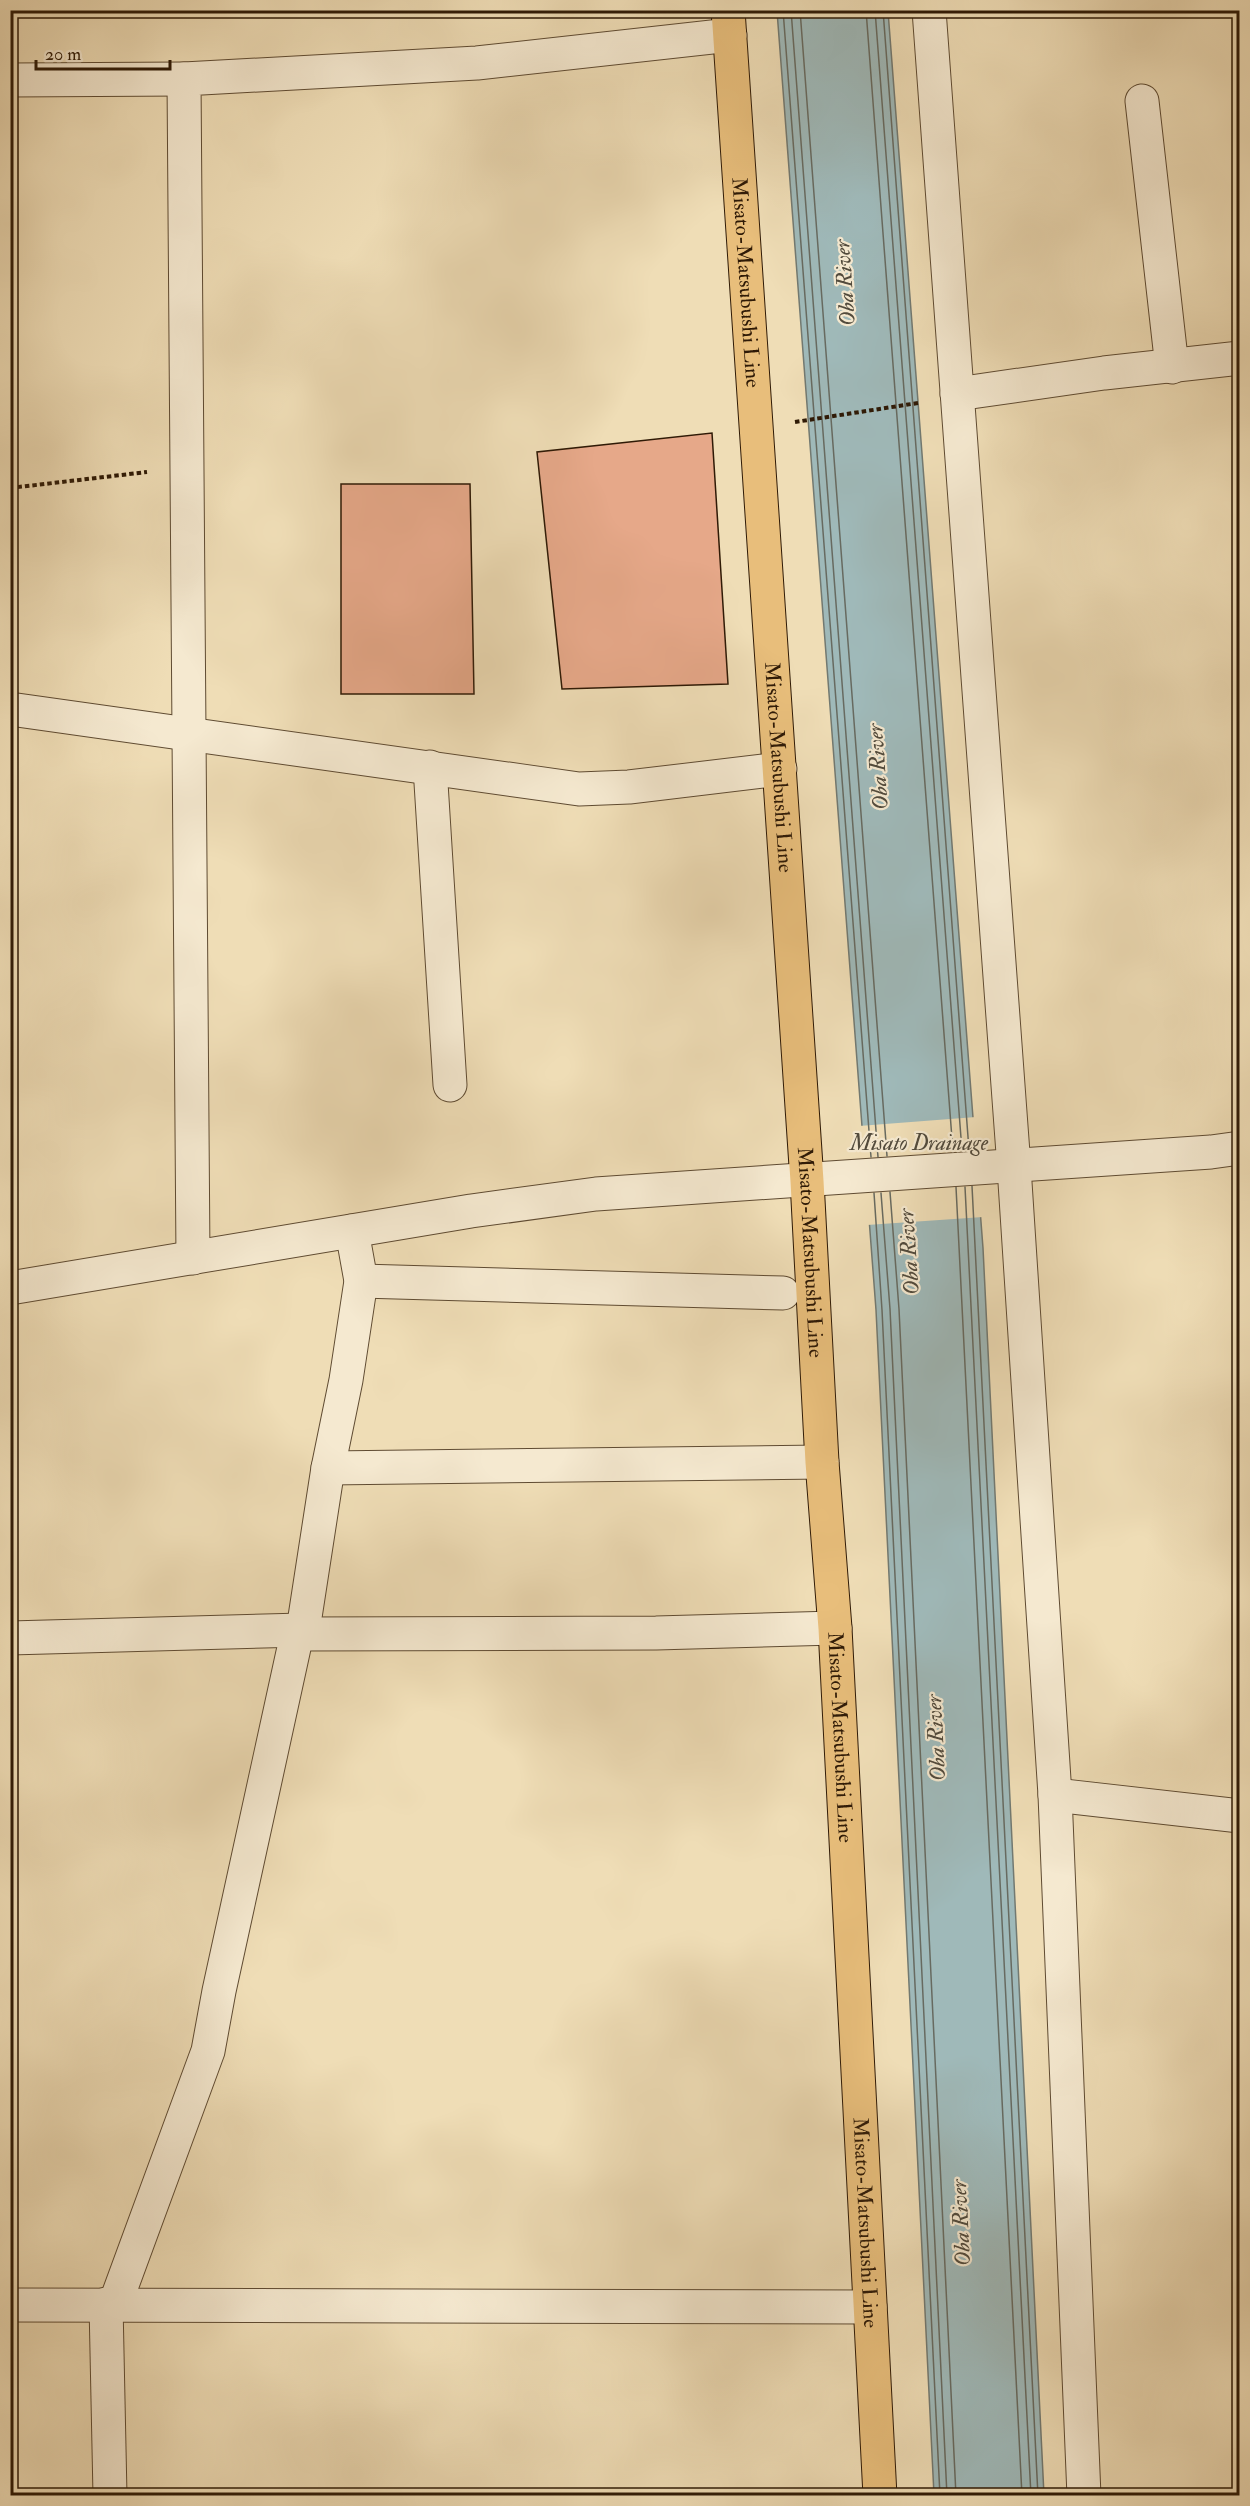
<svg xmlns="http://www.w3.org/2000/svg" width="1250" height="2506" font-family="'IM FELL Double Pica',serif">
<rect width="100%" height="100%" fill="#efddb6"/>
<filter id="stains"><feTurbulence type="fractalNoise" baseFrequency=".00333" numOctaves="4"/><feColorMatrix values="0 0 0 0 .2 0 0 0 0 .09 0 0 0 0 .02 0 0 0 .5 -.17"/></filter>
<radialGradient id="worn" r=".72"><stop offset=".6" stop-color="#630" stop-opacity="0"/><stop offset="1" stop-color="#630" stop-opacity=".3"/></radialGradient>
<polygon fill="#9fb9b9" stroke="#727971" stroke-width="1.5" points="777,11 888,11 983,1248 1044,2495 934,2495 876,1310"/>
<polygon fill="#efddb6" points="976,1117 983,1217 867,1225 859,1126"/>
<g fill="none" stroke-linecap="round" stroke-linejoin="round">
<g stroke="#676a60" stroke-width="1.5">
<polyline points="783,10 871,1157"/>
<polyline points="791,10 878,1157"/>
<polyline points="800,10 887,1156"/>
<polyline points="866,10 953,1152"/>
<polyline points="875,10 962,1151"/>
<polyline points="883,10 969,1150"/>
<polyline points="972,1186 1038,2496"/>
<polyline points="956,1187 1022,2496"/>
<polyline points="965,1187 1031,2496"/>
<polyline points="890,1192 899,1309 956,2496"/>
<polyline points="874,1193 882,1310 940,2496"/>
<polyline points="881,1193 890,1309 947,2496"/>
</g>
</g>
<g fill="#e6a889" stroke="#2f1a06" stroke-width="1.5">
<polygon points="712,433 728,684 562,689 537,452"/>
<polygon points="341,484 470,484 474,694 341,694"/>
</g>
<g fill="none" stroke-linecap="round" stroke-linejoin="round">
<g stroke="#5f4b32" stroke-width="35">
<g id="minor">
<polyline points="929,10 1014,1167 1055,1795 1084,2496"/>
<polyline points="10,80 184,79"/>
<polyline points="1142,101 1172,367"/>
<polyline points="957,394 1104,373 1240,358"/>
<polyline points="10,709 579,789 629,787 780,769"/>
<polyline points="430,767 450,1085"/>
<polyline points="193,1258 184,79 477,63 730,35"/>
<polyline points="361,1281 783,1293"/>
<polyline points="10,1288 471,1211 596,1194 1211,1152 1240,1148"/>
<polyline points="328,1468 822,1462"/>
<polyline points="297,1634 656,1633 835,1628"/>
<polyline points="10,1638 303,1630"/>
<polyline points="1055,1795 1240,1816"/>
<polyline points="106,2304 110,2496"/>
<polyline points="115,2304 208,2051 219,1991 297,1634 303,1630 328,1468 346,1380 361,1281 352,1231"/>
<polyline points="10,2305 870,2307"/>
</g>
</g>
<g stroke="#2f1a06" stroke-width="35">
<g id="major">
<path id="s1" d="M728 10 807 1181 822 1462 835 1628 880 2496"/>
</g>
</g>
<g stroke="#2f1a06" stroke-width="4" stroke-dasharray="4.5 3" stroke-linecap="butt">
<polyline points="795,422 918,403"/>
<polyline points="10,488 147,472"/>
</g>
<use href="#minor" stroke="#f5e9d0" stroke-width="33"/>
<use href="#major" stroke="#e8be7b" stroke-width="33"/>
</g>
<g text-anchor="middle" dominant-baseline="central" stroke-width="4.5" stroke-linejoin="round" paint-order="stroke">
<g font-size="21" fill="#2f1a06" stroke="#f5e9d0">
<text stroke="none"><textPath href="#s1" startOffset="273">Misato-Matsubushi Line</textPath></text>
<text stroke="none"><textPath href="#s1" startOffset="759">Misato-Matsubushi Line</textPath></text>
<text stroke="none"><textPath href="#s1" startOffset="1245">Misato-Matsubushi Line</textPath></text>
<text stroke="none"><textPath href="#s1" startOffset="1731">Misato-Matsubushi Line</textPath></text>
<text stroke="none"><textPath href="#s1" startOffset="2217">Misato-Matsubushi Line</textPath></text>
</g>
<g font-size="22" font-style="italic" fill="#514a3c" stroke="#f5e9d0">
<text transform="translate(845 283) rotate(-94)">Oba River</text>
<text transform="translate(878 767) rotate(-94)">Oba River</text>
<text x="919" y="1143">Misato Drainage</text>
<text transform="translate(909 1252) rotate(-94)">Oba River</text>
<text transform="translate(936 1738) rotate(-93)">Oba River</text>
<text transform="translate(961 2223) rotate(-93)">Oba River</text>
</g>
</g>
<rect width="1250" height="2506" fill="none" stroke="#efddb6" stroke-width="36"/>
<rect x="12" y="12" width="1226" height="2482" fill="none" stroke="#2f1a06" stroke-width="3"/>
<rect x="18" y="18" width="1214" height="2470" fill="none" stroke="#2f1a06" stroke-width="1.5"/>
<path d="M36 60v9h134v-9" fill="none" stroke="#2f1a06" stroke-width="3"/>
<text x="45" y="60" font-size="18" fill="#2f1a06" stroke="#f5e9d0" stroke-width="4.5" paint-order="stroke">20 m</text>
<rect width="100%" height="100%" filter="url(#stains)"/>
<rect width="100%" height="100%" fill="url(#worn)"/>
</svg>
